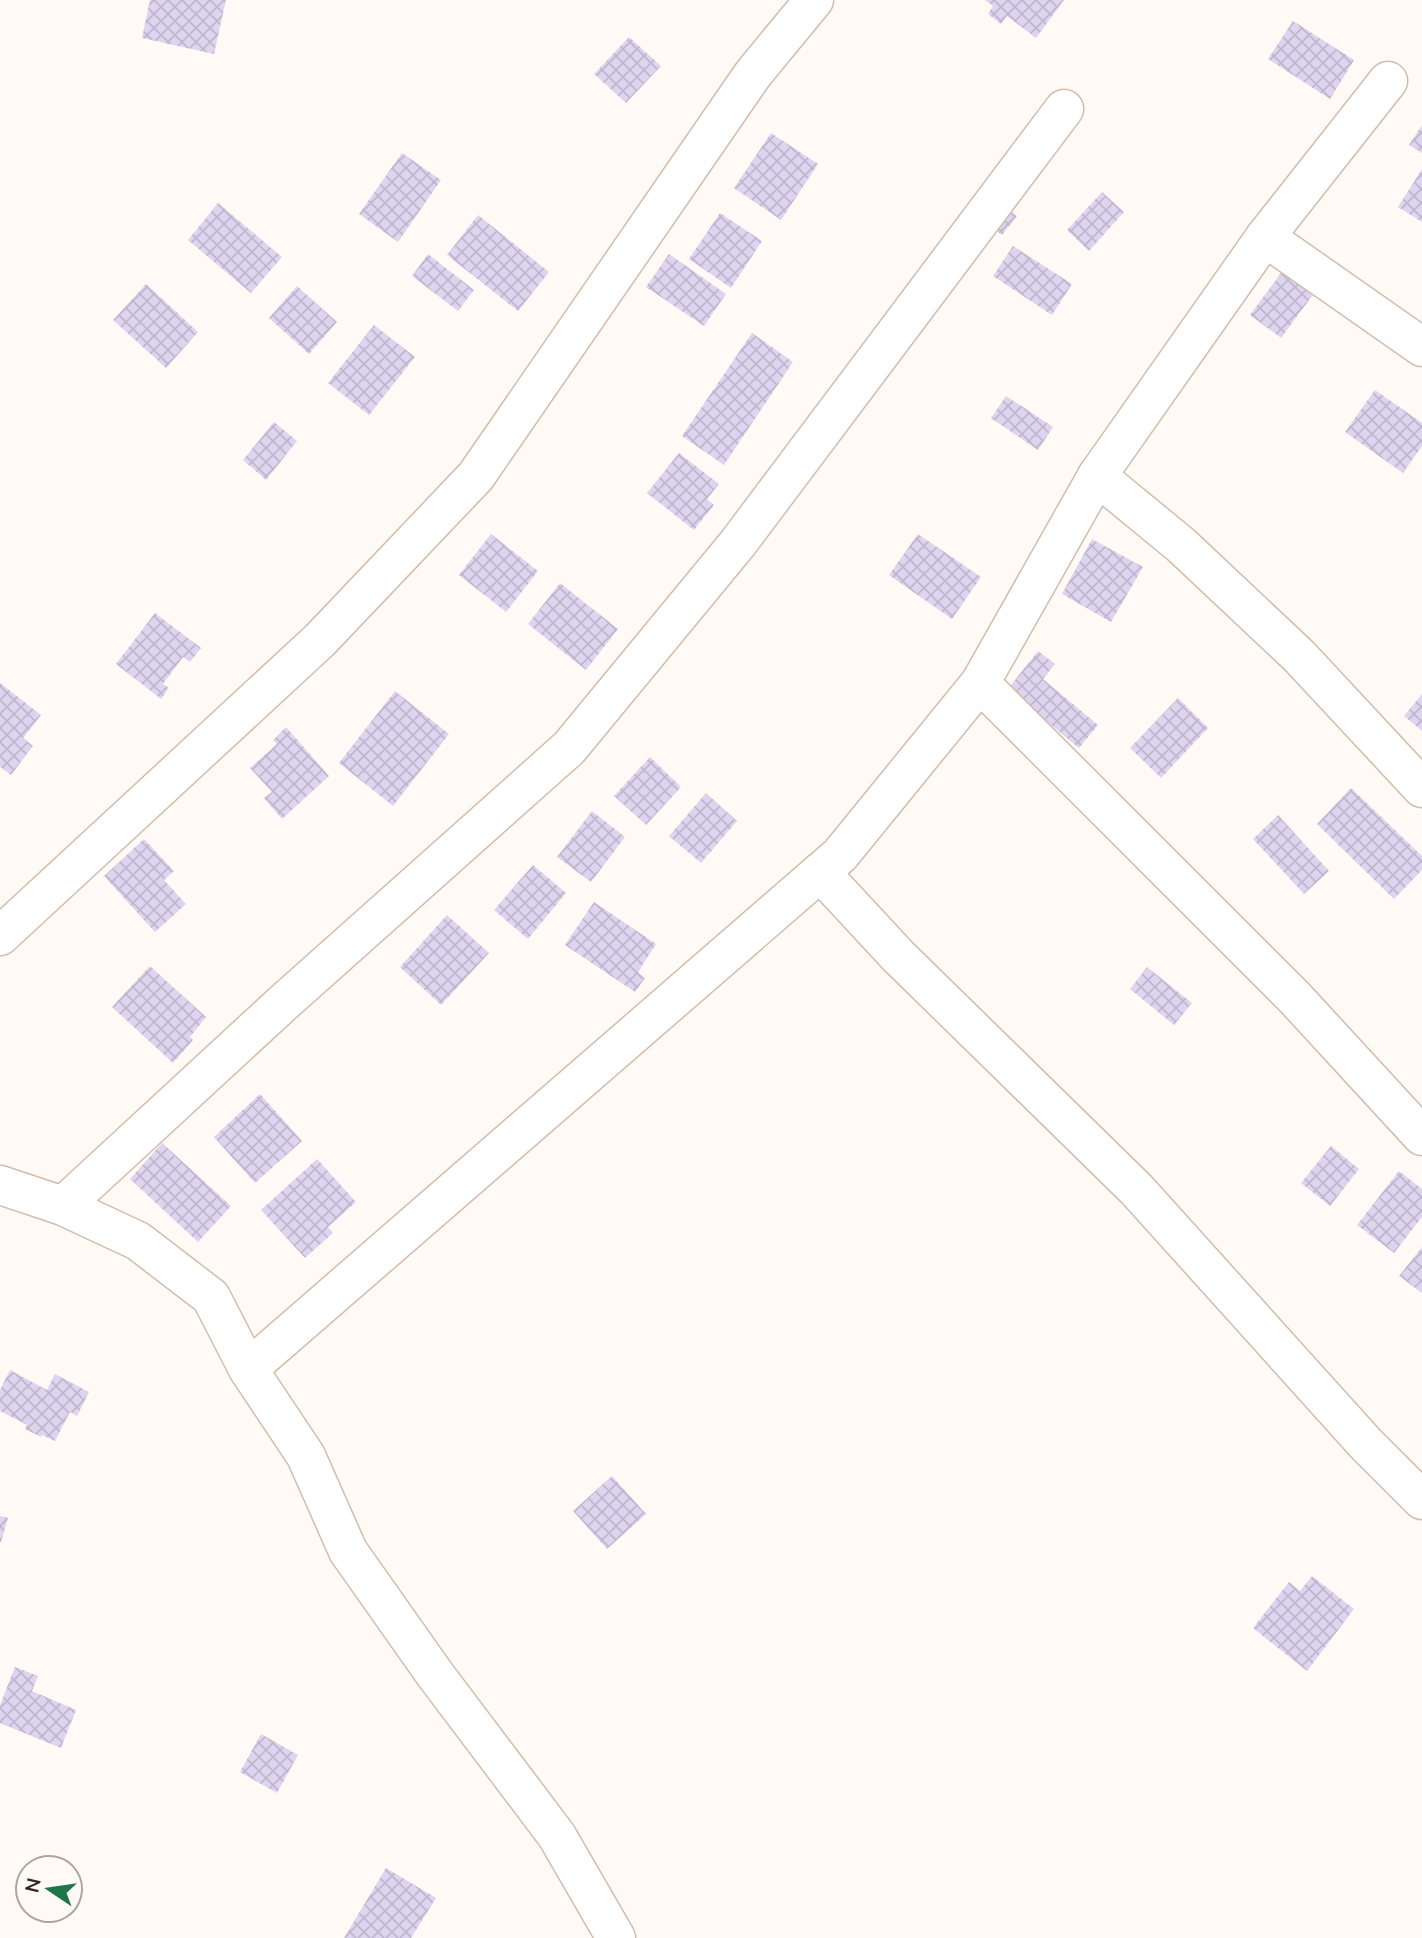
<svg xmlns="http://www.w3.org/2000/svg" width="1422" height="1938" font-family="Mulish,sans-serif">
<defs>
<pattern id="building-cross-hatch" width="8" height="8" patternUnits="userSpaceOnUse" patternTransform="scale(1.75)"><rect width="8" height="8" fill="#ddd5ef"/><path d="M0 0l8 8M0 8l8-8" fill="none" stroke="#beb7cd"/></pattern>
</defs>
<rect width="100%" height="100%" fill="#fffaf6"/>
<g fill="url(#building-cross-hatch)">
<polygon points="150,0 226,0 214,54 142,38"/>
<polygon points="985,0 1064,0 1036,38 1007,16 1001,24 988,14 993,6"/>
<polygon points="1293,21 1354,60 1330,99 1268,59"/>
<polygon points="629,37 661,66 626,103 594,74"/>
<polygon points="1422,125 1422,153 1409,145"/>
<polygon points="771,133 818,164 781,220 734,188"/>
<polygon points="402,153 441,180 398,242 359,214"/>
<polygon points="1422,169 1422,222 1398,207"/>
<polygon points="1102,192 1124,212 1089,251 1067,230"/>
<polygon points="999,202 1017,216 1002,235 984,222"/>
<polygon points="218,203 282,257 251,293 188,240"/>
<polygon points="720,213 762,241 731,288 689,259"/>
<polygon points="478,215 549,272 518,311 447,255"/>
<polygon points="1013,246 1072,284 1052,315 993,276"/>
<polygon points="428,254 474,290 458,311 412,276"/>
<polygon points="669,254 726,294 704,326 646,287"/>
<polygon points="1284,269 1315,292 1281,338 1250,315"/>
<polygon points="146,284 198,332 166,368 113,320"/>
<polygon points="297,286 337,322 309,354 269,318"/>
<polygon points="374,325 415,357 369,415 328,383"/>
<polygon points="752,333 793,362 724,465 682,436"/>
<polygon points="1375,390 1422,423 1422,446 1403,473 1345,432"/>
<polygon points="1006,396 1053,427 1038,450 991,418"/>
<polygon points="274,422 297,441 266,480 243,460"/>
<polygon points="679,453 719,484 707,499 714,505 694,530 647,493"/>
<polygon points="491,534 538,571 506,612 459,575"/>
<polygon points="918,534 981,577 952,619 889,575"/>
<polygon points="1092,539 1143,567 1111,622 1062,594"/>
<polygon points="560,583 618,629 586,670 528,624"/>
<polygon points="155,613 201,648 190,662 183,657 163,684 169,688 161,699 116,664"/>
<polygon points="1038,651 1055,664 1043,679 1098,725 1079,748 1008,689"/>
<polygon points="0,683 41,715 23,738 33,746 11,775 0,767"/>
<polygon points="395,691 449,734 393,806 339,763"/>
<polygon points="1422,694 1422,731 1404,716"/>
<polygon points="1178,698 1208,728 1161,778 1130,748"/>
<polygon points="286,727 329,776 282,819 264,798 272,792 250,768 277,744 273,740"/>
<polygon points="650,757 681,787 646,825 614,796"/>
<polygon points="1351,788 1422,856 1422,870 1394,899 1317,824"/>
<polygon points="706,793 737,821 701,863 669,836"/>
<polygon points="592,811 625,837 591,882 557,857"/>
<polygon points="1278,815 1329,871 1304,894 1253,839"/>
<polygon points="144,839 174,871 164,880 186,904 155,932 104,876"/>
<polygon points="533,865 566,893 528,939 494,910"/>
<polygon points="594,902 656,944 638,972 645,978 635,992 565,945"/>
<polygon points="447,915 489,953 441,1005 400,967"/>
<polygon points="150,966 206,1017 190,1037 193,1040 173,1063 112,1007"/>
<polygon points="1147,967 1192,1003 1174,1025 1130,989"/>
<polygon points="260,1094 302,1141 255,1183 214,1137"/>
<polygon points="162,1143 231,1206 198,1242 130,1179"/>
<polygon points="1331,1146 1359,1169 1330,1206 1301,1183"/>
<polygon points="317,1159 356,1202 328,1227 333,1233 305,1258 261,1210"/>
<polygon points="1399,1171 1422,1189 1422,1217 1394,1253 1357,1225"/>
<polygon points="1422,1247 1422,1293 1399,1276"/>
<polygon points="10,1370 47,1390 55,1374 89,1392 77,1416 70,1412 55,1441 42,1435 41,1437 25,1429 27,1425 0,1411 0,1390"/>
<polygon points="612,1476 646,1514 607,1549 573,1511"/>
<polygon points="0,1516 8,1518 1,1542 0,1542"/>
<polygon points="1312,1576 1354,1609 1307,1671 1253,1628 1289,1582 1300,1591"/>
<polygon points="15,1667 38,1676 32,1691 76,1710 61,1748 0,1723 0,1705"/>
<polygon points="261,1734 298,1755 277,1793 240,1772"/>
<polygon points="386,1868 436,1898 411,1938 344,1938"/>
</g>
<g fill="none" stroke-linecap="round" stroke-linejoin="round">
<g stroke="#d3bcab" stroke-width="41">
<g id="minor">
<polyline points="1265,237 1422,347"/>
<polyline points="1097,476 1265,237 1388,81"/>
<polyline points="980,683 1295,998 1422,1136"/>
<polyline points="820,872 898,956 1137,1190 1366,1444 1422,1500"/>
<polyline points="0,936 320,640 476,476 753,74 814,0"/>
<polyline points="0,1185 63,1206 138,1241 211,1297 248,1369 306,1456 348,1551 434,1673 557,1836 616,1938"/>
<polyline points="63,1206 283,1003 569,748 738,543 1064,109"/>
<polyline points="248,1369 840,855 980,683 1097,476 1181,545 1299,656 1422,788"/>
</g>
</g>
<use href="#minor" stroke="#fff" stroke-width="38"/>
</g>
<g transform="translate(49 1889) rotate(283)"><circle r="33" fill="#fffaf6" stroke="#aca6a0" stroke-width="2"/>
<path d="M0-5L12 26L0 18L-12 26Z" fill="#1f7649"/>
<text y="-10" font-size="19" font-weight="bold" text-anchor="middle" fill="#302720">N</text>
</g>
</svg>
